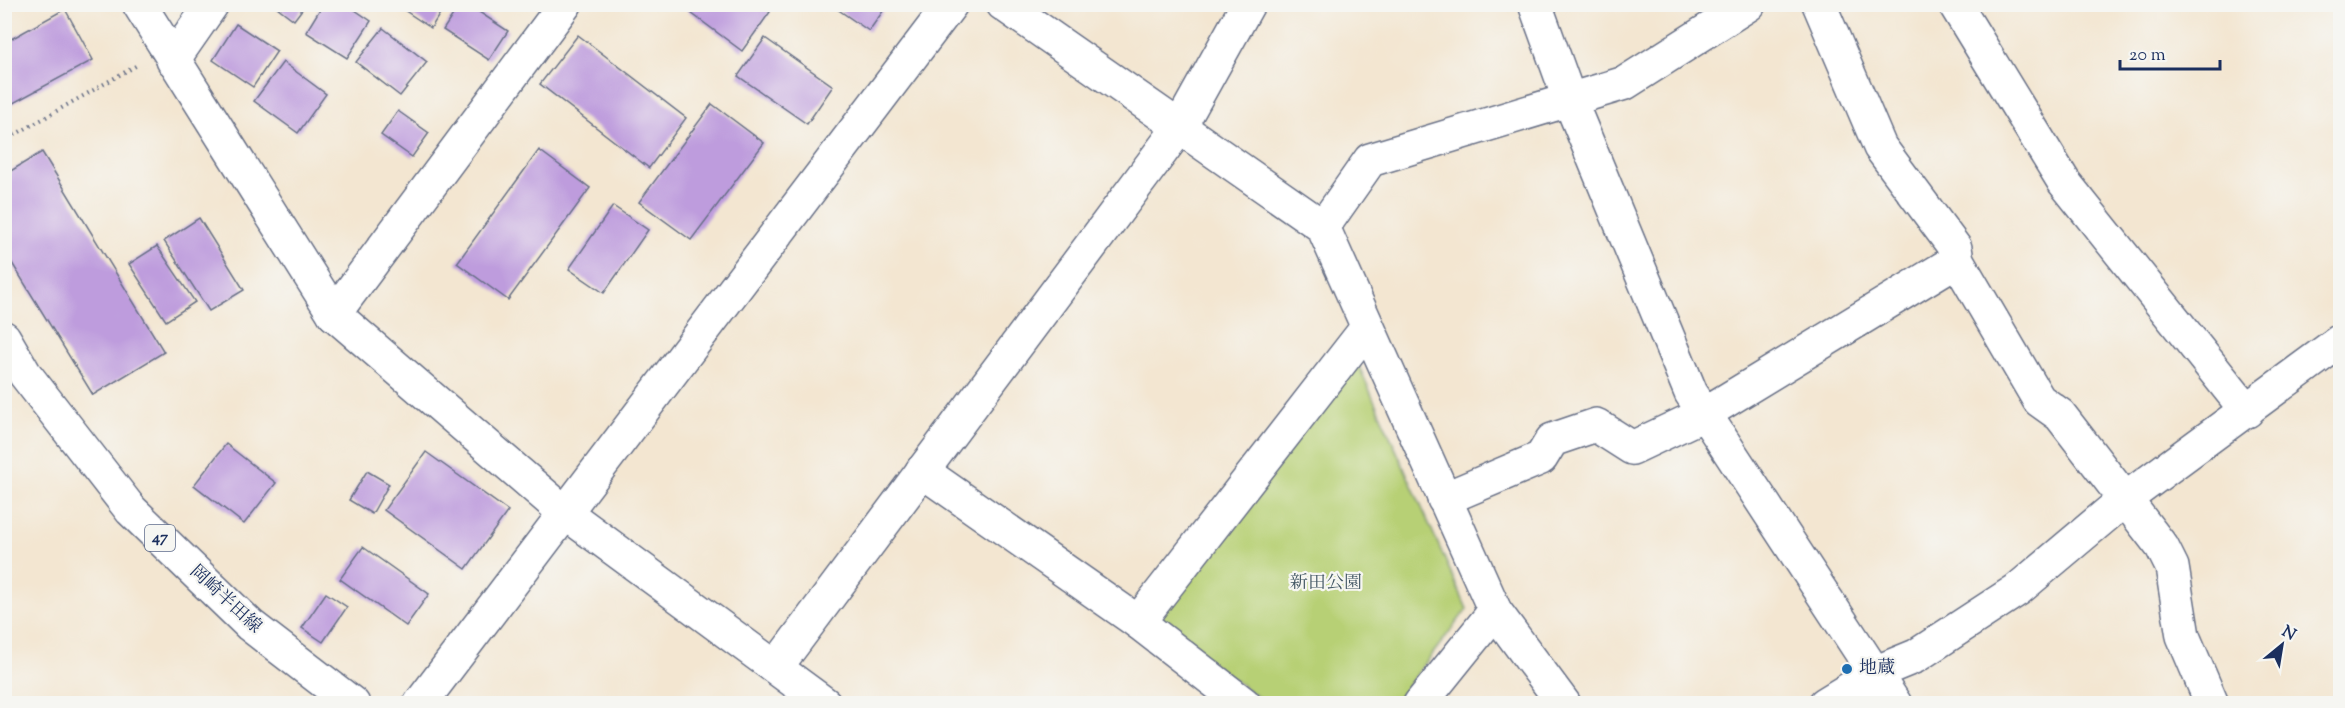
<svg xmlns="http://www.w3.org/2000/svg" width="2345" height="708" font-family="'Sorts Mill Goudy','Noto Serif JP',serif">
<rect width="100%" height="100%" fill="#f6f6f2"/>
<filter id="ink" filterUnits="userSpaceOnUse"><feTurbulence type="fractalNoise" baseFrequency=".0167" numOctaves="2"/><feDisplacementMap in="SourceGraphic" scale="12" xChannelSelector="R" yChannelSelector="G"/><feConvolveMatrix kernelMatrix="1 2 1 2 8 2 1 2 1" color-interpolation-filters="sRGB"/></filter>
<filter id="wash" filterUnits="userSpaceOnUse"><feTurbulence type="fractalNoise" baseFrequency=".008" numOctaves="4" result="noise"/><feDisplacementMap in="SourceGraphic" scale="24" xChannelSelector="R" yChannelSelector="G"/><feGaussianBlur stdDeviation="1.35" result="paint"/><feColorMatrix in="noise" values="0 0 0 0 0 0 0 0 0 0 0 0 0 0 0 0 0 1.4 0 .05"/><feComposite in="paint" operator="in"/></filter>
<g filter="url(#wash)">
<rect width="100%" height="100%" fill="#f3e6d1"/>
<polygon fill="#b7d075" stroke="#69806a" stroke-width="1.5" points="1353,353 1467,609 1395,703 1266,703 1150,618"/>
<g id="blocks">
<g fill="#be9cdd">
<polygon points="273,4 306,4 294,20"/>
<polygon points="323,4 346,4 371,21 347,58 306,32"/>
<polygon points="395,4 446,4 431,28"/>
<polygon points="460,4 467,4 508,31 489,60 443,30"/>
<polygon points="691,4 759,4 770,12 742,51 687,10"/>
<polygon points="830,4 888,4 869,31"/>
<polygon points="65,9 93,60 4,108 4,43"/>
<polygon points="236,24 277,51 253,87 213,60"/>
<polygon points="383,28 427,62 400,96 356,62"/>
<polygon points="578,35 686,118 649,168 540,84"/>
<polygon points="765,38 833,86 807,124 738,76"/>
<polygon points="283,62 326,94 298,133 254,101"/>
<polygon points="712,104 764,143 691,240 639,202"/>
<polygon points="398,111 429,133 412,157 381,135"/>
<polygon points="539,150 590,188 508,300 457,263"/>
<polygon points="42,152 164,352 93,395 4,250 4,175"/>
<polygon points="613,206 648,230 604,293 569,269"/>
<polygon points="199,218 244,290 209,311 164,241"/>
<polygon points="157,246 195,302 166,321 129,264"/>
<polygon points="226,444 276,483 244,524 194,485"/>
<polygon points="426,452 508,511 466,569 384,510"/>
<polygon points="367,471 389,484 372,514 349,500"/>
<polygon points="363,547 429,594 406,626 340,579"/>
<polygon points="326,593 347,607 323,642 302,628"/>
</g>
</g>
</g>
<g filter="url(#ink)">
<use href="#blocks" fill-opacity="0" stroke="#676f86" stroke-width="1.5"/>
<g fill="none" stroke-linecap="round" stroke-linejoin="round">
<g stroke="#676f86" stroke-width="36">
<g id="minor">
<polyline points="139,4 334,314 564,512 825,704"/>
<polyline points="1003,4 1323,227 1495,611 1564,704"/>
<polyline points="1535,4 1570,101 1691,393 1895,704"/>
<polyline points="1819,4 1880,147 1955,248 1957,260 2039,400 2060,415 2162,547 2172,567 2183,636 2212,704"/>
<polyline points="1955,4 2064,182 2247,411"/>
<polyline points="173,60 212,4"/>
<polyline points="1323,227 1370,160 1625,83 1749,4"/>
<polyline points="334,314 565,4"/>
<polyline points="922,471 1138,622 1244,704"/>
<polyline points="1444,499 1541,458 1552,440 1596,425 1632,448 1704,414 1957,260"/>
<polyline points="1138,622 1367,328"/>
<polyline points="776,667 1179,128 1248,4"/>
<polyline points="420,704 951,4"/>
<polyline points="1420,704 1495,611"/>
<polyline points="1825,704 1877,672 1916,656 2017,590 2124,500 2340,341"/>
</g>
</g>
<g stroke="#676f86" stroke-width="36">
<polyline id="major" points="4,338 25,374 131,510 250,625 353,704"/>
</g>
<polyline stroke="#676f86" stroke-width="4" stroke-dasharray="1.5 4.5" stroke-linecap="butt" points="4,141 139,64"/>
<use href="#minor" stroke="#fff" stroke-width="33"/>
<use href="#major" stroke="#fff" stroke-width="33"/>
</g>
</g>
<circle fill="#1f6fb2" stroke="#f6f6f2" stroke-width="2" cx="1847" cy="669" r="6"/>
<g text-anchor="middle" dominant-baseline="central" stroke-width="4.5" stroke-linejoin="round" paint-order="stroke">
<rect fill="#f6f6f2" stroke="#5d6b8a" stroke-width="1.5" x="145" y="525" width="30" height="26" rx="4.5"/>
<g font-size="16" font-weight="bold" fill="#1b2f5e">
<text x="160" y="538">47</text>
</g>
<g font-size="18" fill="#425764" stroke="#f6f6f2">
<text x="1326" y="584">新田公園</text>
</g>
<g font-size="18" fill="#1b2f5e" stroke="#f6f6f2">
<text transform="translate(225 600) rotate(43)">岡崎半田線</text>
</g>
<g font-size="18" fill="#1b2f5e" stroke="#f6f6f2" text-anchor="start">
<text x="1859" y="669">地蔵</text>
</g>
</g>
<rect width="2345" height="708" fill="none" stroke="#f6f6f2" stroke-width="24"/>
<g transform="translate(2282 645) rotate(30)" stroke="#f6f6f2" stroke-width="4.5" paint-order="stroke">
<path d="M0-4.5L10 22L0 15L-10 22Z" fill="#1b2f5e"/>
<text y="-9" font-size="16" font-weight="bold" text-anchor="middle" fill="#1b2f5e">N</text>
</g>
<path d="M2120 60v9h100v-9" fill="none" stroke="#1b2f5e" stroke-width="3"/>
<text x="2129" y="60" font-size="18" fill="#1b2f5e" stroke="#f6f6f2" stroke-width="4.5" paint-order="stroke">20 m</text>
</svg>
